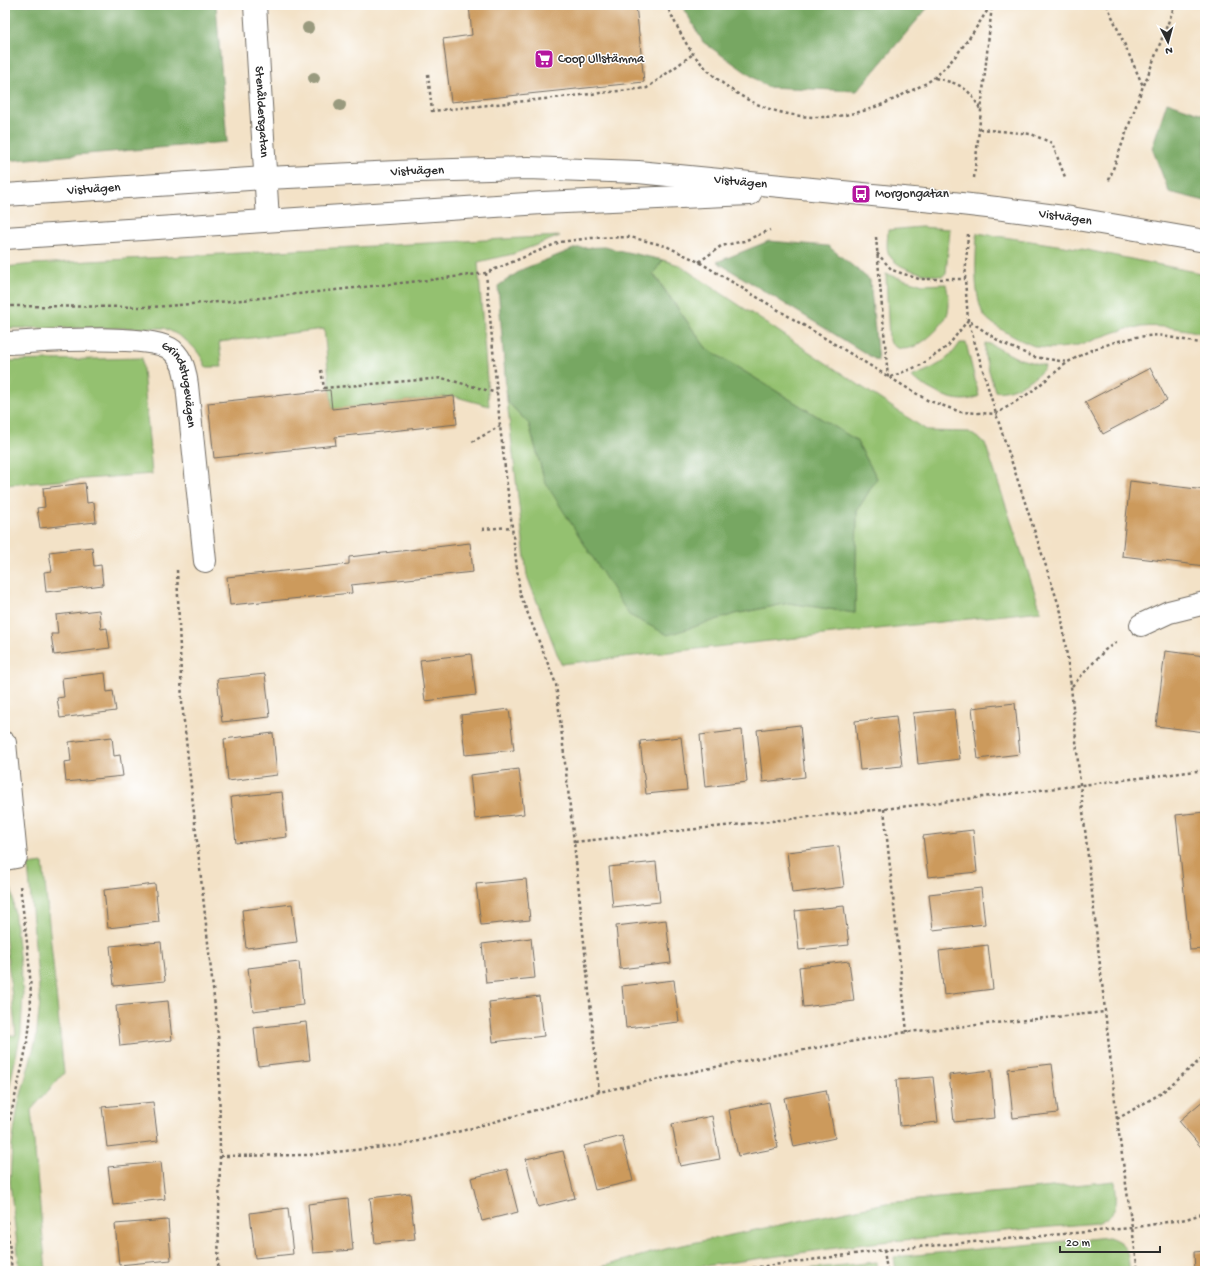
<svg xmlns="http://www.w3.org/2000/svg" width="1210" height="1276" font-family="'Gochi Hand',sans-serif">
<rect width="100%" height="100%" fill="#fff"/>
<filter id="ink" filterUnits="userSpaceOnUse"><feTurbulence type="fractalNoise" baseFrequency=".025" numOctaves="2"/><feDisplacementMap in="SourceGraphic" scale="8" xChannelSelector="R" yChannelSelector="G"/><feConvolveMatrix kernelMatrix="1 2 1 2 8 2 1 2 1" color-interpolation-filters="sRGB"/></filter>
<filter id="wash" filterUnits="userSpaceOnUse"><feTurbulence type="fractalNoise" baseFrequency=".012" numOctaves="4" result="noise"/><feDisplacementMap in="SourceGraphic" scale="16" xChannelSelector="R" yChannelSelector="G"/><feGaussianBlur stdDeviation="0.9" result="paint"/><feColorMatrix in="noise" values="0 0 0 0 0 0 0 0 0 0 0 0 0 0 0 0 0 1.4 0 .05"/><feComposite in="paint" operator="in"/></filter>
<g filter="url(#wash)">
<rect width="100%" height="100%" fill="#f3e2c7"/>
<g fill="#94c170" stroke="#60764e">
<path d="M921 227 950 229 946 273 943 276C927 275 894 270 888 252 886 246 888 236 888 230Z"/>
<path d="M977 233 1077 248 1205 274V334C1185 329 1162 325 1141 327 1117 328 1097 341 1074 346 1064 348 1049 349 1038 347 1025 344 987 324 982 312 973 287 976 259 977 233Z"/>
<path d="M560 236 513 254 478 262 489 406 453 396 332 409 324 329 219 342 222 367H206C198 347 184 337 164 328H5V267L34 264Z"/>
<polygon points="663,260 679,265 928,431 969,432 985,443 1041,611 561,664 527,576 507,401 529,424 545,482 735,614 789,603 855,613 857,511 877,478 856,440 706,348 653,273"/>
<path d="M886 274 923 285 946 284C948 294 951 305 947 315 940 331 905 364 889 341Z"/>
<path d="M960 343H966L979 396C957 408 930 390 911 377 932 369 948 362 960 343Z"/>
<path d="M985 343 990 344 1017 358 1045 366C1040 378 1007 395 995 391L985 357Z"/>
<polygon points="142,358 152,474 5,485 5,361"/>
<polygon points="43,863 64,1073 31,1110 46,1271 20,1271 10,1182 12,1145 18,1106 36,1039 40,1002 28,865"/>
<polygon points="5,878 12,891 23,992 21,1033 5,1107 5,1036 16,1035 5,932"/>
<path d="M1115 1181C1117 1203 1120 1213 1097 1223L880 1242 668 1271H586L673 1247 886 1203Z"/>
<path d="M1109 1237C1129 1244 1127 1252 1130 1271H896L894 1257Z"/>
<polygon points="877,1262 878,1271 784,1271"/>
</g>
<g fill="#77a762" stroke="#516946">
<polygon points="5,5 216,5 227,142 5,161"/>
<polygon points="682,5 930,5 857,91 767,87 703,42"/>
<polygon points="1167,102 1205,115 1205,201 1169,192 1152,148"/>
<polygon points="769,241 828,246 870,280 878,361 717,262"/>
<polygon points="604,247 663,260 653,274 706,348 856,440 877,478 857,511 855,613 789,603 735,614 668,635 629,615 545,482 529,424 507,401 498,286 523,269 576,248"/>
</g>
<g id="blocks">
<g fill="#cc9a5c">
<polygon points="469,5 636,5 644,82 451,102 443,39 472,35"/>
<polygon points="1150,368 1167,400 1103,434 1085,402"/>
<polygon points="330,390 332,409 454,396 457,424 335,437 336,445 214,458 208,403"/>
<polygon points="1130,481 1205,490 1205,566 1122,556"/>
<polygon points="85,483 87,503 94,502 96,522 40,528 37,508 45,507 43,488"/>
<polygon points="470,543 473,572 351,585 352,593 230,605 227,577 349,564 349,557"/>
<polygon points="92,547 94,566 101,565 103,585 46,592 44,572 52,571 49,552"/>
<polygon points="99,610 101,629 107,628 110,648 54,655 51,634 58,634 56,615"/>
<polygon points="1165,651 1205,656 1205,732 1156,726"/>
<polygon points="471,654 476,695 425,701 420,660"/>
<polygon points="105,673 107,692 113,691 116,711 60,718 57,698 64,697 62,678"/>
<polygon points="265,674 270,717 222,722 217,679"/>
<polygon points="1015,703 1020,754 978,759 972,708"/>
<polygon points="509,709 514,750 465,755 461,715"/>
<polygon points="954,709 960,759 918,764 913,713"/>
<polygon points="896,716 902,766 860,770 855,721"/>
<polygon points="800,725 805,777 763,782 757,730"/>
<polygon points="742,730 747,782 705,787 700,735"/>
<polygon points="273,733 277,775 228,781 224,739"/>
<polygon points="112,737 114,756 120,755 123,776 66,782 64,762 71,761 69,742"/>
<polygon points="681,737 687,790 646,794 640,741"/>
<polygon points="519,769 524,814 475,819 470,775"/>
<polygon points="282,792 287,837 236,843 231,797"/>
<polygon points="1205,812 1205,949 1190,950 1176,815"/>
<polygon points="973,830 977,872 928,877 923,836"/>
<polygon points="839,846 844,887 792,893 787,852"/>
<polygon points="656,862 660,902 613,907 609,867"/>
<polygon points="526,879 530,920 481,925 476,884"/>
<polygon points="155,884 159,922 108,928 104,890"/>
<polygon points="981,888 985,924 933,930 929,894"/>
<polygon points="292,904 297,942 246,948 242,910"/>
<polygon points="844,906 849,945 799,950 795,911"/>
<polygon points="666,920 671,963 620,969 616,926"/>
<polygon points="531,938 535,978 486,983 482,944"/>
<polygon points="161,942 165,981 114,986 110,946"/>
<polygon points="988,945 993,989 944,995 939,951"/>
<polygon points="849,961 854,1001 803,1007 799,967"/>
<polygon points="299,962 303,1005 253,1011 248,968"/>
<polygon points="674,980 679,1022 626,1028 622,986"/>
<polygon points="539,996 544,1036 493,1042 489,1002"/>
<polygon points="168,1001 172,1040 120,1046 116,1006"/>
<polygon points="306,1022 310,1060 258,1066 254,1028"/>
<polygon points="1052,1064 1058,1113 1013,1118 1008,1069"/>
<polygon points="991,1070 995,1118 954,1122 949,1075"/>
<polygon points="933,1077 938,1122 900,1126 896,1080"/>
<polygon points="826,1090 835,1138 794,1147 784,1098"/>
<polygon points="1205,1099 1205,1152 1179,1121"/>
<polygon points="153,1102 158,1141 107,1147 102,1107"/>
<polygon points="769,1102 778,1148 738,1156 729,1110"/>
<polygon points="712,1116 720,1159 680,1166 672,1124"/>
<polygon points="622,1136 633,1181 595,1190 584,1146"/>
<polygon points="563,1151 575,1198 538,1207 526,1159"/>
<polygon points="161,1162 165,1199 113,1205 108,1167"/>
<polygon points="507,1169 518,1212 482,1221 471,1178"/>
<polygon points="410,1193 415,1239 375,1243 370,1198"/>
<polygon points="348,1199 353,1250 313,1253 308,1204"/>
<polygon points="288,1208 293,1254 255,1258 250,1213"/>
<polygon points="168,1220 171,1260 119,1265 115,1224"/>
<polygon points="1205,1251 1205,1271 1195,1271 1194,1252"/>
</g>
</g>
</g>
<g filter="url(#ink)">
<use href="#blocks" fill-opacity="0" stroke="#716b62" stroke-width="1"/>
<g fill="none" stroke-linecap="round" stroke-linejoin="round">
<g stroke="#716b62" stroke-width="24">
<g id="minor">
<path id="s1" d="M255 5 268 220"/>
<path id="s2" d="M5 343C37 342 150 332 172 350 183 360 185 371 187 385L205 561"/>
<polyline points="1141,625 1169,612 1205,603"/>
<polyline points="5,743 16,857 5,859"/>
</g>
</g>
<g stroke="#716b62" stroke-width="24">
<g id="major">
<path id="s3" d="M5 195 266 178 419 171 528 168 638 172 944 202"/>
<path id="s4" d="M996 208 1071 218 1205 241"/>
<polyline points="5,238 542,203 750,194"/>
</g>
</g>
<g stroke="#716b62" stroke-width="2.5" stroke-dasharray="3 3" stroke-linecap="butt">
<path d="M666 5C675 21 683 41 694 55 748 121 830 135 904 94 914 89 927 84 935 77 960 55 973 32 991 5"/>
<polyline points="1107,5 1143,86 1108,183"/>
<polyline points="428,74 432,111 647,88 693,54"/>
<path d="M935 78C960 84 968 86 980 109"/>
<polyline points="1144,85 1175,5"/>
<polyline points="979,129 1031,134 1052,143 1065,177"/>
<polyline points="974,178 992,5"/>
<polyline points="968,234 965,279 968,320 996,414 1061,612 1071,686 1080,784 1117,1119 1138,1271"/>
<polyline points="876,237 888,378 921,365 948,346 968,320 1002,343 1034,357 1067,362"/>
<polyline points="877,253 892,270 919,279 965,279"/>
<polyline points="699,262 721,246 744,241 770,230"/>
<polyline points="486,273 500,426 520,594 556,684 574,842"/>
<polyline points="5,306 153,307 242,300 429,280 486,273 560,242 591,238 630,237 666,246 699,262 927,400 961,412 996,414 1031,392 1068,362 1091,350 1115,342 1136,337 1158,335 1205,344"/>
<polyline points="321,370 324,388 442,378 497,393"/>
<polyline points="472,442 500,426"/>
<polyline points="482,529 512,527"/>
<polyline points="177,570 182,703 219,1044 220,1156 218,1271"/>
<polyline points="1072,686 1105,650 1118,641"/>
<polyline points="884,809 907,1032"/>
<polyline points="599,1092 574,842 884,809 1205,770"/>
<polyline points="1117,1119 1160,1094 1205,1056"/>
<path d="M5 1144C11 1108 22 1073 28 1037 36 992 25 931 20 885"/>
<polyline points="220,1156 307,1155 402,1145 465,1130 599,1092 753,1059 907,1032 1105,1012"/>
<polyline points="5,1203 12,1271"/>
<polyline points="884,1250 887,1271"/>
<polyline points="729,1271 884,1250 1131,1228 1186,1219 1205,1213"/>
</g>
<use href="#minor" stroke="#fff" stroke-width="22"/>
<use href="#major" stroke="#fff" stroke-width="22"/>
<g stroke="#716b62" stroke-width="24" stroke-linecap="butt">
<polyline id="major-bridge" points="944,202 996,208"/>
</g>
<use href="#major-bridge" stroke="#fff" stroke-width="22"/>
</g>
<g fill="#999a7e">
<circle cx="308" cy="28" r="6"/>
<circle cx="314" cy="78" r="6"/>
<circle cx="340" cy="105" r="6"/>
</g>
</g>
<defs>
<g id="supermarket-square" transform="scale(1)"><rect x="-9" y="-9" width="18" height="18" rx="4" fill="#b5179e" stroke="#fff"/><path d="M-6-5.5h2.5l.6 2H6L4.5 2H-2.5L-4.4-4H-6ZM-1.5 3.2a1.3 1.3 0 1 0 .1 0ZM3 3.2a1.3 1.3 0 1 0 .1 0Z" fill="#fff"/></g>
<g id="bus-square" transform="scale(1)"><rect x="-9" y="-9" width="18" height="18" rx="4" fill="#b5179e" stroke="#fff"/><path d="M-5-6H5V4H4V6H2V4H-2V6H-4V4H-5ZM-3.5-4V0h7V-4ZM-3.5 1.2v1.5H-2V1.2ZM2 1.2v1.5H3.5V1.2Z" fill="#fff"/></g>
</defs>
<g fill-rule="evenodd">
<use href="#supermarket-square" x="544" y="59"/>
<use href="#bus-square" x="861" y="194"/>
</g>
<g text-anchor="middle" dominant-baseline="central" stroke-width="3" stroke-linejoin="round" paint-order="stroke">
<g font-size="13" fill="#2b2b2b" stroke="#fff" text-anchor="start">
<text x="558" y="59">Coop Ullstämma</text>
<text x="875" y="194">Morgongatan</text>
</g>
<g font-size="13" fill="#2b2b2b" stroke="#fff">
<text stroke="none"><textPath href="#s1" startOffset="107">Stenåldersgatan</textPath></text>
<text stroke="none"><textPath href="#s3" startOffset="413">Vistvägen</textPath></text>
<text stroke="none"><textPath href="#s3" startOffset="737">Vistvägen</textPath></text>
<text stroke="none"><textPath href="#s3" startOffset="89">Vistvägen</textPath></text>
<text stroke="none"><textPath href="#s4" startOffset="70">Vistvägen</textPath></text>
<text stroke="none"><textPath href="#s2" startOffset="204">Grindstugevägen</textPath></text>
</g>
</g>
<rect width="1210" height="1276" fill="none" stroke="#fff" stroke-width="20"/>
<g transform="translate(1168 42) rotate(174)" stroke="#ffffff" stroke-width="3" paint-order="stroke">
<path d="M0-3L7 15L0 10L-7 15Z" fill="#2b2b2b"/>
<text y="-6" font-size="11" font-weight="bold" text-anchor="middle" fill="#2b2b2b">N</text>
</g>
<path d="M1060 1246v6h100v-6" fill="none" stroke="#2b2b2b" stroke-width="2"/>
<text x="1066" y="1246" font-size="12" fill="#2b2b2b" stroke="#ffffff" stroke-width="3" paint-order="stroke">20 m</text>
</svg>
